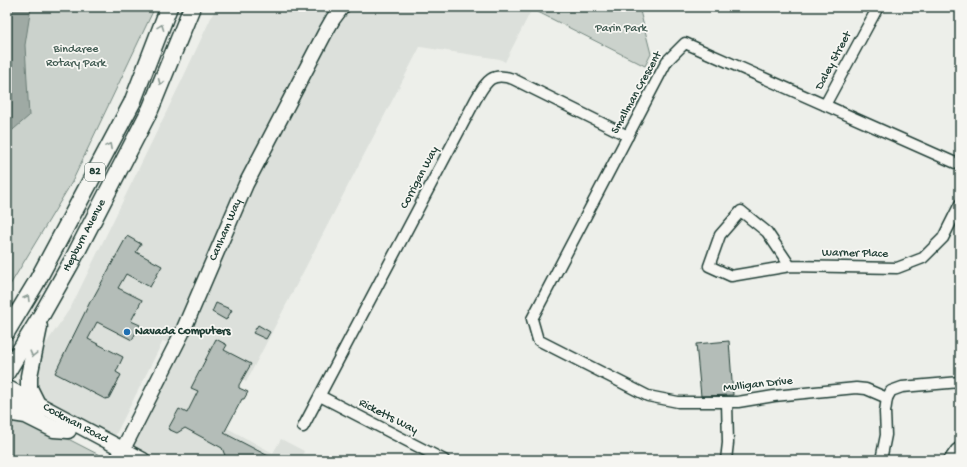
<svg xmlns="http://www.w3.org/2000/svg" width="967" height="467" font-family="'Gochi Hand',sans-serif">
<rect width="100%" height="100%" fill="#edefea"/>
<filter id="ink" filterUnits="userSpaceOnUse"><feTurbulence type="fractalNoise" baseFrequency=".025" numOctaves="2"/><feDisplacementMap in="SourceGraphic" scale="8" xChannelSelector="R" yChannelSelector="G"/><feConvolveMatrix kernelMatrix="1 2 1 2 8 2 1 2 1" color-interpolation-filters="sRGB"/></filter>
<g filter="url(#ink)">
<polygon fill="#dce0db" points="216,7 533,7 505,62 500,59 420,47 246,382 237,377 214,421 273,453 281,439 304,451 301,460 162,460 141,449 128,446 180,347 163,341 115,436 17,386 71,307 182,80"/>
<g fill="#cbd2cc" stroke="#758880">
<polygon points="7,7 155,7 72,182 7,290"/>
<polygon points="541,7 639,7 651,54 645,66 538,12"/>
<polygon points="8,408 109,460 7,460"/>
</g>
<polygon fill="#9faaa4" stroke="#6c7e77" points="7,7 31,7 25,45 29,116 7,135"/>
<g fill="#b4bdb8" stroke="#1f3d34">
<polygon points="127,236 141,244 136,252 162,266 150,287 126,274 118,288 142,300 131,321 140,325 132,340 97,322 88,339 123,357 116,372 121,375 109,398 105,399 55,373 91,300 92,300"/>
<polygon points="216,303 232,310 226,320 212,312"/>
<polygon points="258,325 270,332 266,339 253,333"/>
<polygon points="216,339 227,345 224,350 251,364 239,385 239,388 248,392 244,399 242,399 224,433 276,460 229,460 226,458 222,448 185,428 177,433 168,429 179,409 187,413 198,391 191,388"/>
<polygon points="729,341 733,395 701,396 696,344"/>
</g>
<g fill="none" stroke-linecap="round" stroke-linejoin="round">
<g stroke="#1f3d34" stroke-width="13">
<g id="street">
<polyline points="825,105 878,7"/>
<polyline points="960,165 685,43 667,61 532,319 538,340 648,396 678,402 738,402 774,396 856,388 866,389 887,398 891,391 902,387 960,382"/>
<polyline points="790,266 767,232 741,211 720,235 709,266 731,276 790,266 897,268 923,258 943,238 960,204"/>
<polyline points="320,396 444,460"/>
<path d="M303 427 476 99C486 82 491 71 513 79L628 136"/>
<polyline points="726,460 728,443 727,402"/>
<polyline points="881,460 886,435 885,412 887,398"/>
<polyline points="949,460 956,450 960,447"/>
</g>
</g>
<g stroke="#1f3d34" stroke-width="17">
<g id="secondary">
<path id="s1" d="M7 389H10L143 460"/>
<polyline points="7,399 37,414"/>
<path id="s2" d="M119 457 182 333 246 184 325 33 333 19 342 7"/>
</g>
</g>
<g stroke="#1f3d34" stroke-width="19">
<g id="primary">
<polyline points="7,331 36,283 132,103 169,7"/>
<path id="s3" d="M7 372 41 316 71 263 150 110 192 7"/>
<polyline points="37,404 29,388 29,376 39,327"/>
<polyline points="7,412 26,415 54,429 68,430"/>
</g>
</g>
<use href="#street" stroke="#f6f6f2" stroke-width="10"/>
<use href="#secondary" stroke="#f6f6f2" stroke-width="14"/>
<use href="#primary" stroke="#f6f6f2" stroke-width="16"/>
</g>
<defs><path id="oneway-chevron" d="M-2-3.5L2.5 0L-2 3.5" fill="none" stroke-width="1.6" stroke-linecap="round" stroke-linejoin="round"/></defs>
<g stroke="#8a9a93">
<use href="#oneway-chevron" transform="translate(161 27) rotate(-69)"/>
<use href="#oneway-chevron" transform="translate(161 82) rotate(113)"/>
<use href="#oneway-chevron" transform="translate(109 146) rotate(-62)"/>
<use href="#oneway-chevron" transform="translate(27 298) rotate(-59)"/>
<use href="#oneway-chevron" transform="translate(33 354) rotate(105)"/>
</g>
</g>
<circle fill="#1f6fb2" stroke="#f6f6f2" stroke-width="1.5" cx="127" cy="332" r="4"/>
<g text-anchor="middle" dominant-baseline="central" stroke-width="3.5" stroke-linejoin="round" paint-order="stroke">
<rect fill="#f6f6f2" stroke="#60746d" stroke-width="1" x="85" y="163" width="20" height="18" rx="3"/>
<g font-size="11" font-weight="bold" fill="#1f3d34">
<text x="95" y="172">82</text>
</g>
<g font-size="12" fill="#415b52" stroke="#f6f6f2">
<text x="621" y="29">Parin Park</text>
<text x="76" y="50">Bindaree<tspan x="76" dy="14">Rotary Park</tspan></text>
</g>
<g font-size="12" fill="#1f3d34" stroke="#f6f6f2">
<text transform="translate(834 61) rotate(-62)">Daley Street</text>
<text transform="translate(637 93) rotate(-61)">Smallman Crescent</text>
<text transform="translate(420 178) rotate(-62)">Corrigan Way</text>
<text stroke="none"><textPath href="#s2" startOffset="251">Canham Way</textPath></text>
<text stroke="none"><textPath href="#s3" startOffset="157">Hepburn Avenue</textPath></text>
<text transform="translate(855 254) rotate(1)">Warner Place</text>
<text transform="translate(758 385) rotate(-6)">Mulligan Drive</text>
<text transform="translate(388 417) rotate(27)">Ricketts Way</text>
<text stroke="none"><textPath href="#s1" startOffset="77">Cockman Road</textPath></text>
</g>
<g font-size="12" font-weight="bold" fill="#1f3d34" stroke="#f6f6f2" text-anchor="start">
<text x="135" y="332">Navada Computers</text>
</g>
</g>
<rect width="967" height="467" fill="none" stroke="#f6f6f2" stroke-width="24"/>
<rect x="12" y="12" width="943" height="443" fill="none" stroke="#1f3d34" stroke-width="1.5" filter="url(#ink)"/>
</svg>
